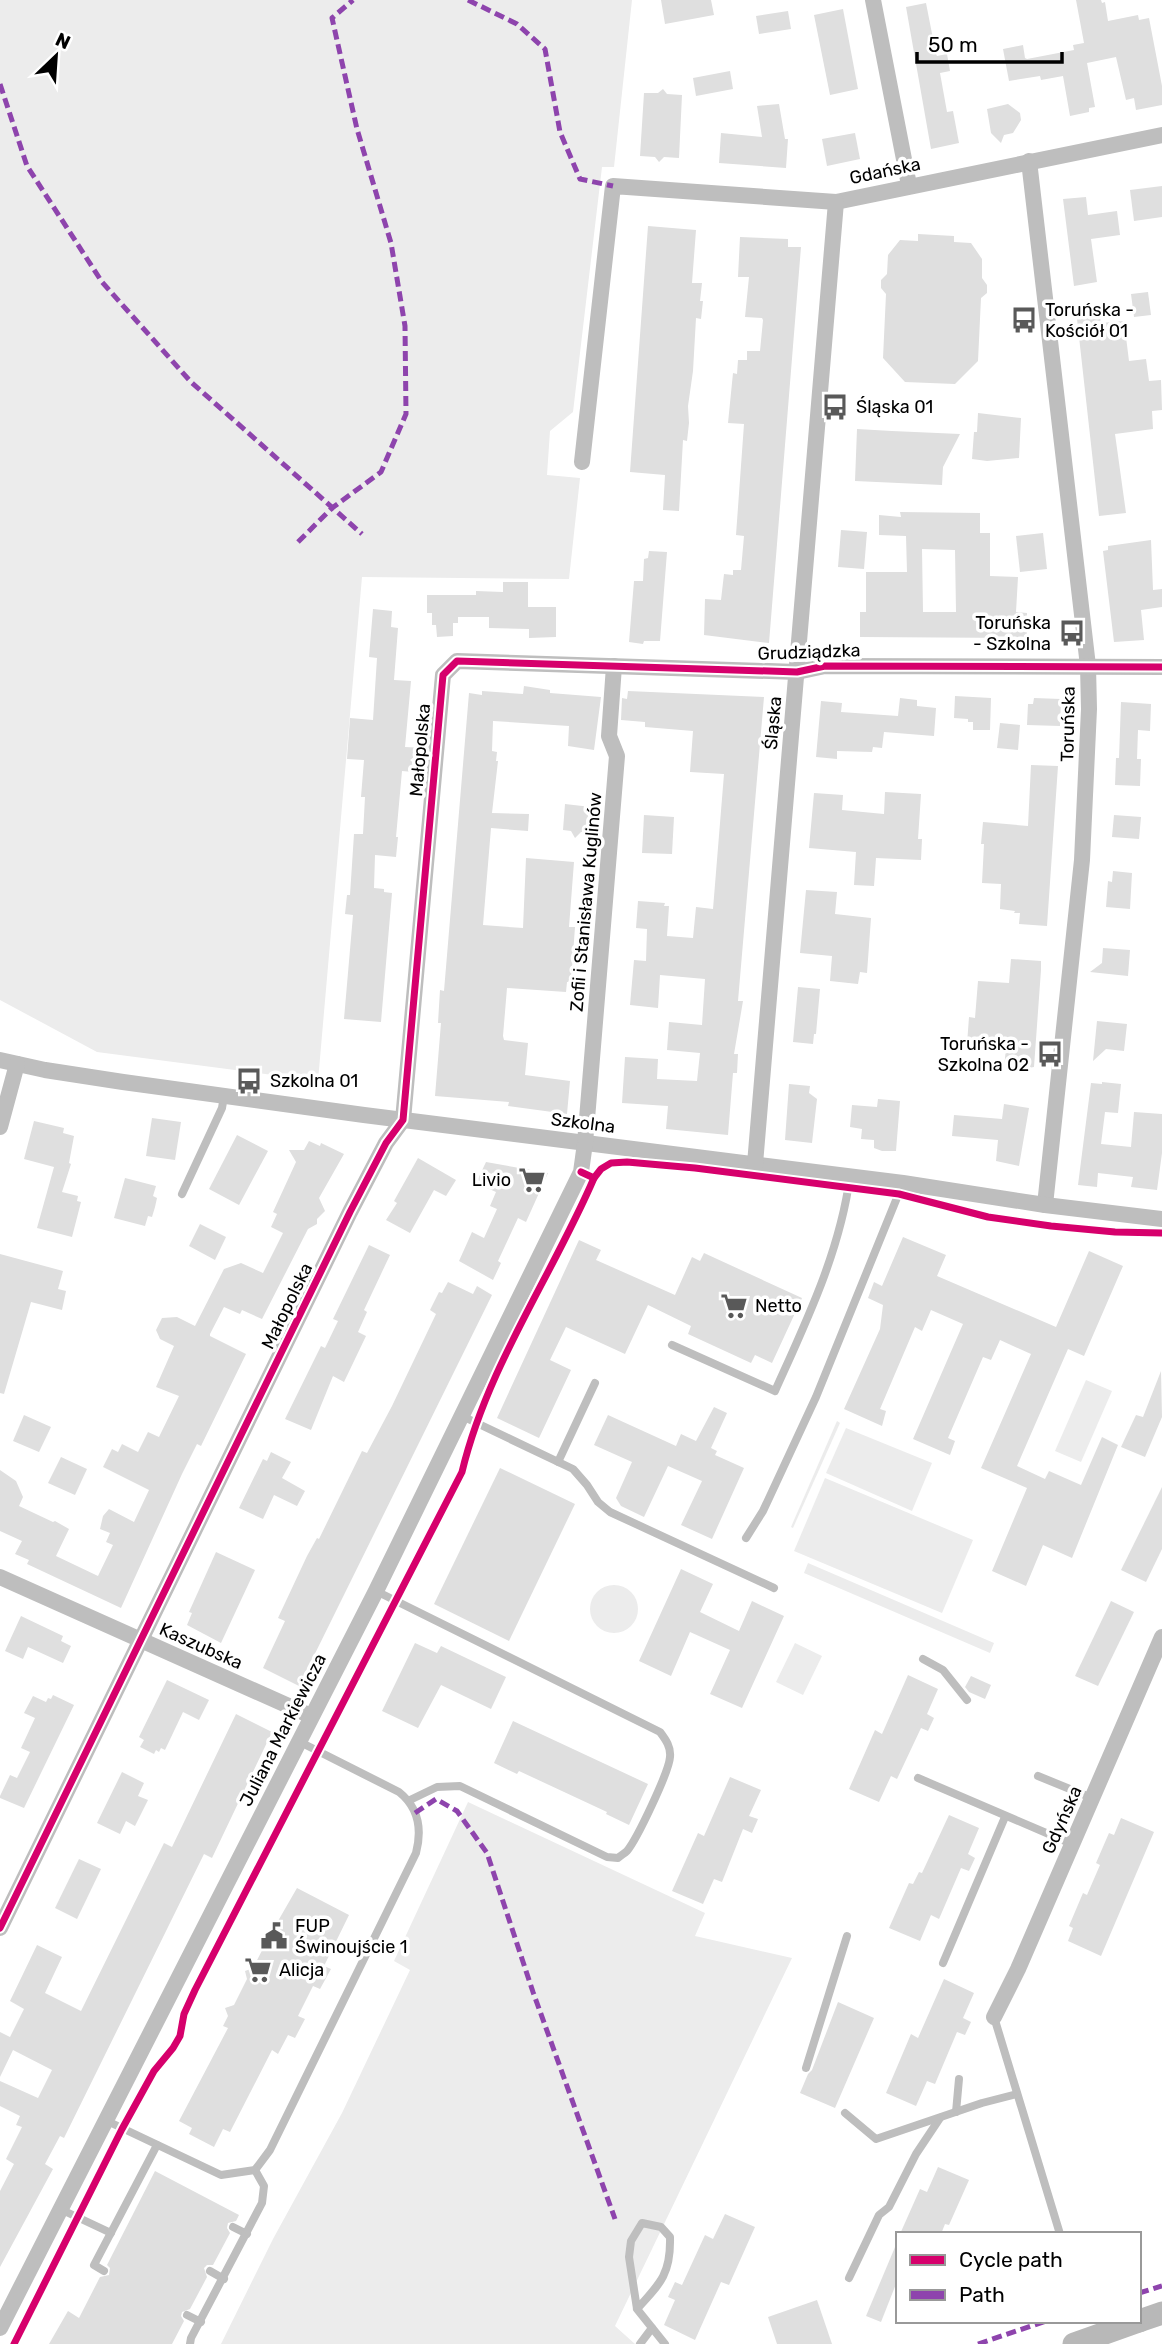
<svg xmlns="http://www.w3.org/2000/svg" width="1162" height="2344" font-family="Rubik,sans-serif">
<rect width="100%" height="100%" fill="#fff"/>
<g fill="#ececec">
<polygon points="0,0 632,0 614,167 602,167 573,412 550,431 547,475 580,478 569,579 362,577 318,1081 97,1052 0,1000"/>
<polygon points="1086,1380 1112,1391 1081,1462 1055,1451"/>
<polygon points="837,1421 840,1423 793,1528 791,1527"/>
<polygon points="846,1428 932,1463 912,1511 826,1473"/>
<polygon points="825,1478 973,1540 942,1613 794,1551"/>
<polygon points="808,1563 994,1643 990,1653 804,1573"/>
<circle cx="614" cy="1609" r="24"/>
<polygon points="795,1643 822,1656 803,1695 776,1682"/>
<polygon points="468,1802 705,1913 695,1936 792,1958 615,2326 635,2344 221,2344 273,2239 342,2113 410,1970 394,1961"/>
</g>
<g fill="#dfdfdf" fill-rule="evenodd">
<polygon points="661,0 711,0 714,15 665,24"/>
<polygon points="1076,0 1101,0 1102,3 1105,2 1108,21 1138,15 1139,20 1149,18 1162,86 1162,105 1136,110 1134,98 1126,100 1116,57 1087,63 1095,107 1089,108 1089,112 1070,116 1063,76 1041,80 1040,76 1009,81 1003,49 1023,45 1025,58 1027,59 1074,50 1073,45 1084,43"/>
<polygon points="926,3 936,54 937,56 947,54 950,71 940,73 947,112 953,111 959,143 931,149 906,7"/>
<polygon points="843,9 858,89 830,95 814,15"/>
<polygon points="788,11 791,29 759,34 756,16"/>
<polygon points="730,71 733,89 696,96 693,78"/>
<polygon points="663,89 667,94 682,95 679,158 664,157 659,162 655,157 640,156 644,93 658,93"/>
<polygon points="779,104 785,139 788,139 786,168 719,163 721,133 762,137 757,106"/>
<polygon points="1008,104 1020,113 1021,120 1013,133 1004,135 1001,143 991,133 987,109"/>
<polygon points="855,133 860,159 827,166 822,139"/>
<polygon points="1162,186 1162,217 1134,221 1130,190"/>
<polygon points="1086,197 1088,215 1117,211 1120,235 1091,239 1097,282 1074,286 1063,199"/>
<polygon points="648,226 696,230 692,283 702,283 700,301 703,301 701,319 696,318 693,371 688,406 689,423 687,441 683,440 679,511 663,510 665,475 630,472"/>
<polygon points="918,234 954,236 954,242 971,243 982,259 982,278 987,285 987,293 981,298 978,361 955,384 905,382 883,358 886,294 881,288 881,280 887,274 888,255 900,240 918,241"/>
<polygon points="740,237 788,239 788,247 801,247 769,643 704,635 705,599 721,600 724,574 733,575 733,570 741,570 744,536 736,535 744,424 728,423 733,373 737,374 738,360 747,360 747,351 760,351 763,320 762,318 745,317 749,277 738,277"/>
<polygon points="1148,292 1151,315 1134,317 1131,294"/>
<polygon points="1100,316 1101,323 1124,321 1129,361 1146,359 1149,381 1161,380 1162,410 1152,411 1153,429 1115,434 1126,513 1099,516 1077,319"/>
<polygon points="978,413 1021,418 1019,458 987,461 972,459 974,432 977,432"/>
<polygon points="857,429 892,431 960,434 943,467 942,485 855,481"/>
<path d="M900 512 980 513V533H990V576L1018 577 1016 612 1027 613V638L860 637V612H866V572H907L906 536 879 535V515L901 517ZM922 549 955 550 956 612H923Z"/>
<polygon points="841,530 867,532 864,569 838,567"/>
<polygon points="1043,533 1047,569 1020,572 1016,536"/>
<polygon points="1151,540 1153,590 1162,589 1162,607 1141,610 1144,640 1114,642 1103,551 1108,550 1108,546"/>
<polygon points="649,551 667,552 660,641 644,641 643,644 629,642 634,581 643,581 644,559 648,558"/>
<polygon points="503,582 528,582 528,607 556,607 556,637 529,638 529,629 489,628 489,617 458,617 458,623 453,623 453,636 437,637 436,625 432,625 432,613 427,613 427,595 476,595 476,591 503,592"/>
<polygon points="373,609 392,611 391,627 398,628 394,680 411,681 405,747 425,748 410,760 424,773 402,771 396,837 398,837 396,857 375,855 374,888 384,889 384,892 392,893 381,1022 344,1019 353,915 345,914 347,895 350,895 354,834 363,834 365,797 361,797 364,760 347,759 350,718 373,720 377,658 369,657"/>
<polygon points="524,686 550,690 550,693 601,697 594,750 568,746 569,726 493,721 492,751 497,752 496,761 498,761 492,813 529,814 528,831 491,828 483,925 523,928 526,858 574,862 569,927 575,927 571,982 567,982 566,992 507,988 503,1036 504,1040 528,1043 525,1075 570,1081 567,1114 508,1106 509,1102 435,1096 441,1023 438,1023 440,990 444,991 469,693 482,695 482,691 523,694"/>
<polygon points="628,691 764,697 738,1001 743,1001 734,1054 738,1054 737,1073 733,1073 728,1135 666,1129 668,1106 622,1103 625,1057 658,1059 657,1079 697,1081 700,1053 667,1050 669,1022 702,1025 705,979 660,975 658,1008 630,1005 634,960 646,961 647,929 636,928 638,901 665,903 664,906 669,906 667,936 693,938 696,907 713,909 724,774 690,772 693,731 645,727 645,722 621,720 622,698 627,699"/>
<polygon points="955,696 991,698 990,730 973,730 973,722 968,722 968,719 954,718"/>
<polygon points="900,698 917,700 917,706 936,708 934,736 884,732 882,748 873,747 872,752 837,751 837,759 816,757 821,701 842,703 841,712 898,716"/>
<polygon points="1034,698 1061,699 1060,726 1027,725 1028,704 1033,704"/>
<polygon points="1121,702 1151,704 1150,731 1138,730 1137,759 1141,759 1140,786 1115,785 1116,758 1119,758"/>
<polygon points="1000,723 1020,725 1018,750 997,748"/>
<polygon points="1031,765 1058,766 1047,926 1019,924 1020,913 1014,913 1015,911 1000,909 1001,884 982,883 984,844 981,844 983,822 1028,826"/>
<polygon points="885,792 921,794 918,839 922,839 921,860 876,858 874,886 854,885 856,852 809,848 814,793 843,795 842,810 884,814"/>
<polygon points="565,804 591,807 589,832 581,832 575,838 571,831 563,830"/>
<polygon points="644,815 674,817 672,854 642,853"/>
<polygon points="1114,815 1141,817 1139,839 1112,837"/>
<polygon points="1113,871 1132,873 1130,909 1106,907 1108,881 1112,882"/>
<polygon points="806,890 837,892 835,914 871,918 867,973 860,972 858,984 830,981 832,956 800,953"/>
<polygon points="1103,948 1130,950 1128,976 1090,972 1102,963"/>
<polygon points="1011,959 1041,961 1041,970 1034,1067 1017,1070 1004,1068 1006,1048 967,1044 969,1017 975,1018 978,981 1009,983"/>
<polygon points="798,987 820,989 816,1034 814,1034 813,1044 793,1042"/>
<polygon points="1097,1021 1127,1024 1124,1051 1106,1049 1093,1061"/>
<polygon points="1102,1082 1121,1084 1118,1113 1105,1112 1101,1144 1131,1147 1134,1112 1162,1114 1162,1153 1157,1190 1131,1187 1133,1177 1098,1173 1097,1187 1078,1185 1091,1083 1102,1084"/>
<polygon points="789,1084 810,1086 809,1093 817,1099 812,1143 785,1140"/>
<polygon points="878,1099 900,1101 896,1151 882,1151 874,1148 874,1140 861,1139 862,1129 850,1127 852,1105 877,1107"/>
<polygon points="1004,1104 1029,1108 1019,1166 996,1161 998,1140 952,1136 954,1115 1002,1119"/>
<polygon points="152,1118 181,1122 175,1160 146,1156"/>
<polygon points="34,1121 64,1128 63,1133 74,1136 69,1163 71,1164 62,1192 78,1196 77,1201 81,1202 72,1237 37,1228 54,1167 24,1159"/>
<polygon points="237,1135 268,1151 239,1205 209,1189"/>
<polygon points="309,1141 320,1146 321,1143 344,1154 319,1198 325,1211 317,1219 317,1224 308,1229 262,1319 242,1310 240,1314 224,1307 210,1334 210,1336 246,1354 201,1446 197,1444 182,1474 121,1608 27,1564 29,1560 15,1554 22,1541 0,1531 0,1470 16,1481 23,1497 19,1506 53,1522 55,1521 69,1529 56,1556 98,1576 113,1545 106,1542 110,1533 100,1529 103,1516 109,1509 134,1522 149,1490 103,1467 112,1449 118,1452 122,1444 138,1452 148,1432 159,1437 179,1396 156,1387 174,1346 160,1339 156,1330 162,1318 177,1317 195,1326 224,1269 241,1263 263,1273 283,1233 271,1227 277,1214 273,1212 296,1162 289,1150 304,1150"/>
<polygon points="418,1158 456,1180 446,1196 434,1190 410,1233 386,1220 397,1203 394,1201"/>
<polygon points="486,1162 548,1173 526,1222 518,1218 498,1261 501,1263 493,1280 459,1261 472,1232 484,1238 497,1209 490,1206 496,1192 476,1183"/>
<polygon points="125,1178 156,1186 153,1196 157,1198 155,1207 152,1217 148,1216 145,1226 114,1218"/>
<polygon points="200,1224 226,1237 215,1260 189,1246"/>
<polygon points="903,1237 946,1255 937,1276 1056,1327 1089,1251 1123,1266 1084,1356 1068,1349 1017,1466 1045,1479 1049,1471 1081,1485 1102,1437 1118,1445 1072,1558 1043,1545 1026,1586 992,1571 1027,1488 981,1468 1031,1354 1000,1340 991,1360 983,1357 948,1438 955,1441 950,1455 913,1439 963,1324 931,1310 922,1331 915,1327 880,1409 886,1411 882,1426 844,1409 880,1329 883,1305 868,1298 874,1282 882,1286"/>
<polygon points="579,1240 601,1250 596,1260 675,1295 692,1257 700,1261 704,1253 802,1298 772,1363 755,1355 751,1363 688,1334 691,1326 648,1305 625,1354 566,1327 550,1360 571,1370 539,1438 497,1418"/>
<polygon points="369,1245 390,1255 364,1310 367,1312 358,1332 366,1336 344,1382 333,1376 311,1430 285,1419 321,1346 325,1348 338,1321 333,1319"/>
<polygon points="0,1254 63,1271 58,1289 66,1291 62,1310 31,1302 4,1394 0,1393"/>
<polygon points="448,1282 473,1294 477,1286 492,1295 299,1686 263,1668 285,1621 278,1618 307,1556 317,1538 319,1539 362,1451 367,1453 392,1406 436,1314 430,1310 439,1292 442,1293"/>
<polygon points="1161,1371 1162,1417 1145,1457 1121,1447 1136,1415 1143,1417"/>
<polygon points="714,1407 727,1413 711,1448 717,1451 715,1455 744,1468 712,1539 681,1525 702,1481 668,1466 644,1517 621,1506 616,1498 632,1462 594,1445 608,1415 676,1446 681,1434 696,1441"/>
<polygon points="24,1415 51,1427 39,1452 13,1441"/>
<polygon points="271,1452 291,1462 282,1478 305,1491 297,1506 274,1495 263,1519 239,1508 263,1459 267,1461"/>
<polygon points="61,1457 87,1469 75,1495 48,1483"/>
<polygon points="500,1468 575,1504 509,1641 434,1604"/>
<polygon points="1162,1487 1162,1549 1146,1582 1121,1570"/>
<polygon points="216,1552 255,1570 221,1643 187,1625 192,1613 189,1612"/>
<polygon points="681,1569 713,1584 700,1612 739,1631 752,1601 784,1616 742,1708 710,1694 730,1650 690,1632 671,1676 639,1661"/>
<polygon points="1111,1601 1134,1612 1098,1686 1075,1676"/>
<polygon points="21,1616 63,1636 61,1641 71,1646 63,1663 28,1647 23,1659 5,1651"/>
<polygon points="415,1643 437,1653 441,1646 506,1677 491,1709 441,1685 418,1728 382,1711"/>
<polygon points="908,1675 938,1689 927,1714 934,1718 928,1731 921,1728 897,1779 891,1776 879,1802 849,1789 875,1730 882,1734"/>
<polygon points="971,1676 991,1685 985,1699 969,1692 965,1687"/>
<polygon points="167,1680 209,1700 199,1720 183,1712 165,1750 161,1748 159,1752 156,1750 154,1754 140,1747 144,1740 139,1737"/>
<polygon points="53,1695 74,1705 24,1808 0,1798 0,1796 10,1775 17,1778 30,1752 21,1748 35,1718 24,1713 33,1696 46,1702 48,1698 51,1699"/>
<polygon points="236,1714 272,1732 212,1858 204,1854 64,2138 60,2136 45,2164 53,2169 0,2267 0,2191 14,2164 6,2159 22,2127 16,2125 20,2116 0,2106 0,2081 38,2098 52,2070 13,2050 0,2077 0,2032 10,2037 24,2009 10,2001 37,1945 62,1957 45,1993 81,2011 164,1843 172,1847"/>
<polygon points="513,1721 648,1784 629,1825 606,1814 607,1812 519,1771 517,1774 494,1763"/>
<polygon points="122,1772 144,1783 138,1796 148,1800 135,1826 126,1821 120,1834 97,1823"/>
<polygon points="730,1777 761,1790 749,1816 758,1819 752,1833 743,1829 722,1882 714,1879 703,1904 672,1891 698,1833 704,1836"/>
<polygon points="949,1815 979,1828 968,1854 975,1858 969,1871 961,1868 939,1919 931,1915 920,1941 889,1928 909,1883 913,1884 919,1872 922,1873"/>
<polygon points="1121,1818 1154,1832 1101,1956 1068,1941 1073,1928 1069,1926 1083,1893 1087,1895 1100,1865 1096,1863 1109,1833 1114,1835"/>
<polygon points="79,1859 101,1869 77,1919 55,1908"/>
<polygon points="297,1888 349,1915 324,1966 331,1969 320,1989 313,1986 298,2016 305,2019 295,2038 288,2035 278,2054 272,2050 230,2132 223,2129 214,2147 189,2134 192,2128 179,2121 228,2028 223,2026 228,2016 225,2008 234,2005 247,1979 245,1971 253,1968 271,1933 270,1928 273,1922 278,1921"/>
<polygon points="944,1979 974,1993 963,2018 971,2022 965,2035 957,2032 935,2084 927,2081 916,2106 886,2093 911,2034 918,2038"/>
<polygon points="838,2002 874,2018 835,2108 800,2093 808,2074 812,2070"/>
<polygon points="938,2167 969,2180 949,2225 945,2224 941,2234 900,2234 920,2189 927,2192"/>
<polygon points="155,2171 239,2215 236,2221 228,2223 227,2228 230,2233 213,2265 207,2265 204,2268 207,2277 190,2309 182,2312 181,2316 184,2321 172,2344 49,2344 68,2311 79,2318 100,2277 109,2275 110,2268 107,2265"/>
<polygon points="725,2214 755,2227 729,2285 721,2282 695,2340 664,2325 675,2300 668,2297 675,2282 682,2285 705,2235 713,2239"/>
<polygon points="898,2240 898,2279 881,2322 866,2316"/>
<polygon points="817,2300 832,2344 777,2344 768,2317"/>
</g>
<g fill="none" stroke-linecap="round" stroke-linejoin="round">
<g stroke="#bebebe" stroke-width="8">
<polyline points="182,1194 222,1108 224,1096"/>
<path d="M672 1345 775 1391C806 1322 840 1252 850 1176"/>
<polyline points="462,1416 573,1469 587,1485 598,1502 610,1512 774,1588"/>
<polyline points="558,1462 595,1383"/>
<polyline points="746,1538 763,1511 816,1397 903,1183"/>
<path d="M376 1591 660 1732C666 1740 671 1747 670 1757 669 1772 637 1839 627 1851 624 1854 621 1855 618 1858L607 1857 460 1786 437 1787 410 1800"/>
<polyline points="923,1659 943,1670 967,1700"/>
<polyline points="1038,1776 1092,1798"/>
<polyline points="918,1778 1072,1844"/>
<polyline points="943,1963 1005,1817"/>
<polyline points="994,2017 1060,2234"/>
<polyline points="806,2068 847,1936"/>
<polyline points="956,2112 959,2079"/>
<polyline points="845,2113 876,2139 982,2103 1017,2094"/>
<path d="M105 2120 221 2175 255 2170 270 2150 416 1853C422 1830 419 1808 399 1792L298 1741"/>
<polyline points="60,2209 111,2233"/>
<polyline points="233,2227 247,2234"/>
<polyline points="104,2271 94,2265 157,2145"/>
<polyline points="210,2271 224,2279"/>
<polyline points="849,2278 879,2215 889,2207 916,2154 940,2118"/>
<path d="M637 2309C661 2283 671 2273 670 2237L661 2227 642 2223 631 2241 629 2257 637 2309 665 2344"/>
<polyline points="187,2315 201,2322"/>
<polyline points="190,2344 191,2338 262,2203 264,2186 255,2170"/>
<polyline points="640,2344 652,2328"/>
</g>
<g stroke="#bebebe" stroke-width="16">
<polyline points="873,0 909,185"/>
<polyline points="1029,161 1088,666 1089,709 1082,860 1045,1205"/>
<polyline points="582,462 613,186 836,202 1162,135"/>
<polyline points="0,1060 45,1070 123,1082 364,1115 903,1183 1045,1205 1162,1219"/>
<polyline points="0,1127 17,1064"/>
<polyline points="755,1164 836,202"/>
<polyline points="0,1577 311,1716"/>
<polyline points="0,1928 350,1212 386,1143 403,1120 443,675 457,661 797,672 825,666 1162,667"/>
<polyline points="994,2017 1018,1969 1162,1637"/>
<polyline points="0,2328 376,1591 581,1172 585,1143 617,756 609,736 614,666"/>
</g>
<g stroke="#b8b8b8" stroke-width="23">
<polyline points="1139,2321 1162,2313"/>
<polyline points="1074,2344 1139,2321"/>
</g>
<g stroke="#8e44ad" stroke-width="5" stroke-dasharray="10 5" stroke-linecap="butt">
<polyline points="468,0 517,24 545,49 560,132 580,179 613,186"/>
<polyline points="0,84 27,166 102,282 191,382 362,534"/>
<polyline points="298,542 332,508 381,472 406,414 405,326 391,243 357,129 332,18 353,0"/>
<polyline points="415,1813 436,1799 457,1811 487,1853 533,1992 615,2219"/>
<polyline points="1139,2293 1162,2286"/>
<polyline points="978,2344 1046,2321"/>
</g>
<g stroke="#fff" stroke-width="11">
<g id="cycleway">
<polyline points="581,1172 594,1178 601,1169 611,1163 627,1162 695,1168 899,1194 988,1217 1051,1226 1115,1232 1162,1233"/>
<polyline points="0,1928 350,1212 386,1143 403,1120 443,675 457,661 797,672 825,666 1162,667"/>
<path d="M14 2344 122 2129 154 2071 173 2048 180 2036 184 2014 195 1990 462 1472C487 1367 552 1276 594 1178"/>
</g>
</g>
<use href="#cycleway" stroke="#d6006c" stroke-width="7"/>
</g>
<defs>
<g id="bus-bare" transform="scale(2.1)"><path d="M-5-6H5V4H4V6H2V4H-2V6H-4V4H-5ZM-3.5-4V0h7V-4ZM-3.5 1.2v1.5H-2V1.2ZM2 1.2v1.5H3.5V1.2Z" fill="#595959" stroke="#fff" stroke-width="2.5" paint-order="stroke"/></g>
<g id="supermarket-bare" transform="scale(2.1)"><path d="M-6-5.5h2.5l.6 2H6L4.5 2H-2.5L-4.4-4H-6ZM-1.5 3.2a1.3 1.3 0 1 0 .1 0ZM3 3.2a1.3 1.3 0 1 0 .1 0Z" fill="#595959" stroke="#fff" stroke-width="2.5" paint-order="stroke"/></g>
<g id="civic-bare" transform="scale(2.1)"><path d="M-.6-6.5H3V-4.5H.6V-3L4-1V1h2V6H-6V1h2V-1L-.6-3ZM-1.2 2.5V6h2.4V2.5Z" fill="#595959" stroke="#fff" stroke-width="2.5" paint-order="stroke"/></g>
</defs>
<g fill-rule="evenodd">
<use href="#bus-bare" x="1024" y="320"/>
<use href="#bus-bare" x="835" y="407"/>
<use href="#bus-bare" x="1072" y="633"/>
<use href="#bus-bare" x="1050" y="1054"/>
<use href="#bus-bare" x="249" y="1081"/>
<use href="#supermarket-bare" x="532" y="1180"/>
<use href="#supermarket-bare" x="734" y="1306"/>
<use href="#civic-bare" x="274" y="1936"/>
<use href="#supermarket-bare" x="258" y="1970"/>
</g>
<g text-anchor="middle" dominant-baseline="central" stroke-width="7" stroke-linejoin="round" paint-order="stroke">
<g font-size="18" fill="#000" stroke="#fff">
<text transform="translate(885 171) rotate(-12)">Gdańska</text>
<text transform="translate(809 652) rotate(-2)">Grudziądzka</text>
<text transform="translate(773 723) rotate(-85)">Śląska</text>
<text transform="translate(1068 724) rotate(-89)">Toruńska</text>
<text transform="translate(420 750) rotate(-85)">Małopolska</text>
<text transform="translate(586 902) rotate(-85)">Zofii i Stanisława Kuglinów</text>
<text transform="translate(583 1123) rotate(7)">Szkolna</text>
<text transform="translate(287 1306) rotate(-64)">Małopolska</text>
<text transform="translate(201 1646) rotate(24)">Kaszubska</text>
<text transform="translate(283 1730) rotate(-63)">Juliana Markiewicza</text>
<text transform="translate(1062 1820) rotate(-66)">Gdyńska</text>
</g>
<g font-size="18" fill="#000" stroke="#fff" text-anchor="start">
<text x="1045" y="310">Toruńska -<tspan x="1045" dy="21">Kościół 01</tspan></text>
<text x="856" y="407">Śląska 01</text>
<text x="1051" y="623" text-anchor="end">Toruńska<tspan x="1051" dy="21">- Szkolna</tspan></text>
<text x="1029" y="1044" text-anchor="end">Toruńska -<tspan x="1029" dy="21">Szkolna 02</tspan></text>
<text x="270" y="1081">Szkolna 01</text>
<text x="511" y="1180" text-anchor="end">Livio</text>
<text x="755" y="1306">Netto</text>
<text x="295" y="1926">FUP<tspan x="295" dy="21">Świnoujście 1</tspan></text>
<text x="279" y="1970">Alicja</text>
</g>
</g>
<rect x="896" y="2232" width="245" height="91" fill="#ffffff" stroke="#999999" stroke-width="2"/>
<rect x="910" y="2255" width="35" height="10" fill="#d6006c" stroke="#999999" stroke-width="2"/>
<text x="959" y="2267" font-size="21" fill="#000000">Cycle path</text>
<rect x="910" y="2290" width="35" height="10" fill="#8e44ad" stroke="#999999" stroke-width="2"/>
<text x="959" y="2302" font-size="21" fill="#000000">Path</text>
<g transform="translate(56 56) rotate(25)" stroke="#ffffff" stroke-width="5" paint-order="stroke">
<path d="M0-5L12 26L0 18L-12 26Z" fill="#000000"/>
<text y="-10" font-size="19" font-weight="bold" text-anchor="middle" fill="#000000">N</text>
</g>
<path d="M917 52v10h145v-10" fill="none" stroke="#000000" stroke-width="3.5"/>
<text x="928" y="52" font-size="21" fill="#000000" stroke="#ffffff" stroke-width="5" paint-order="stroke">50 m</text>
</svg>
